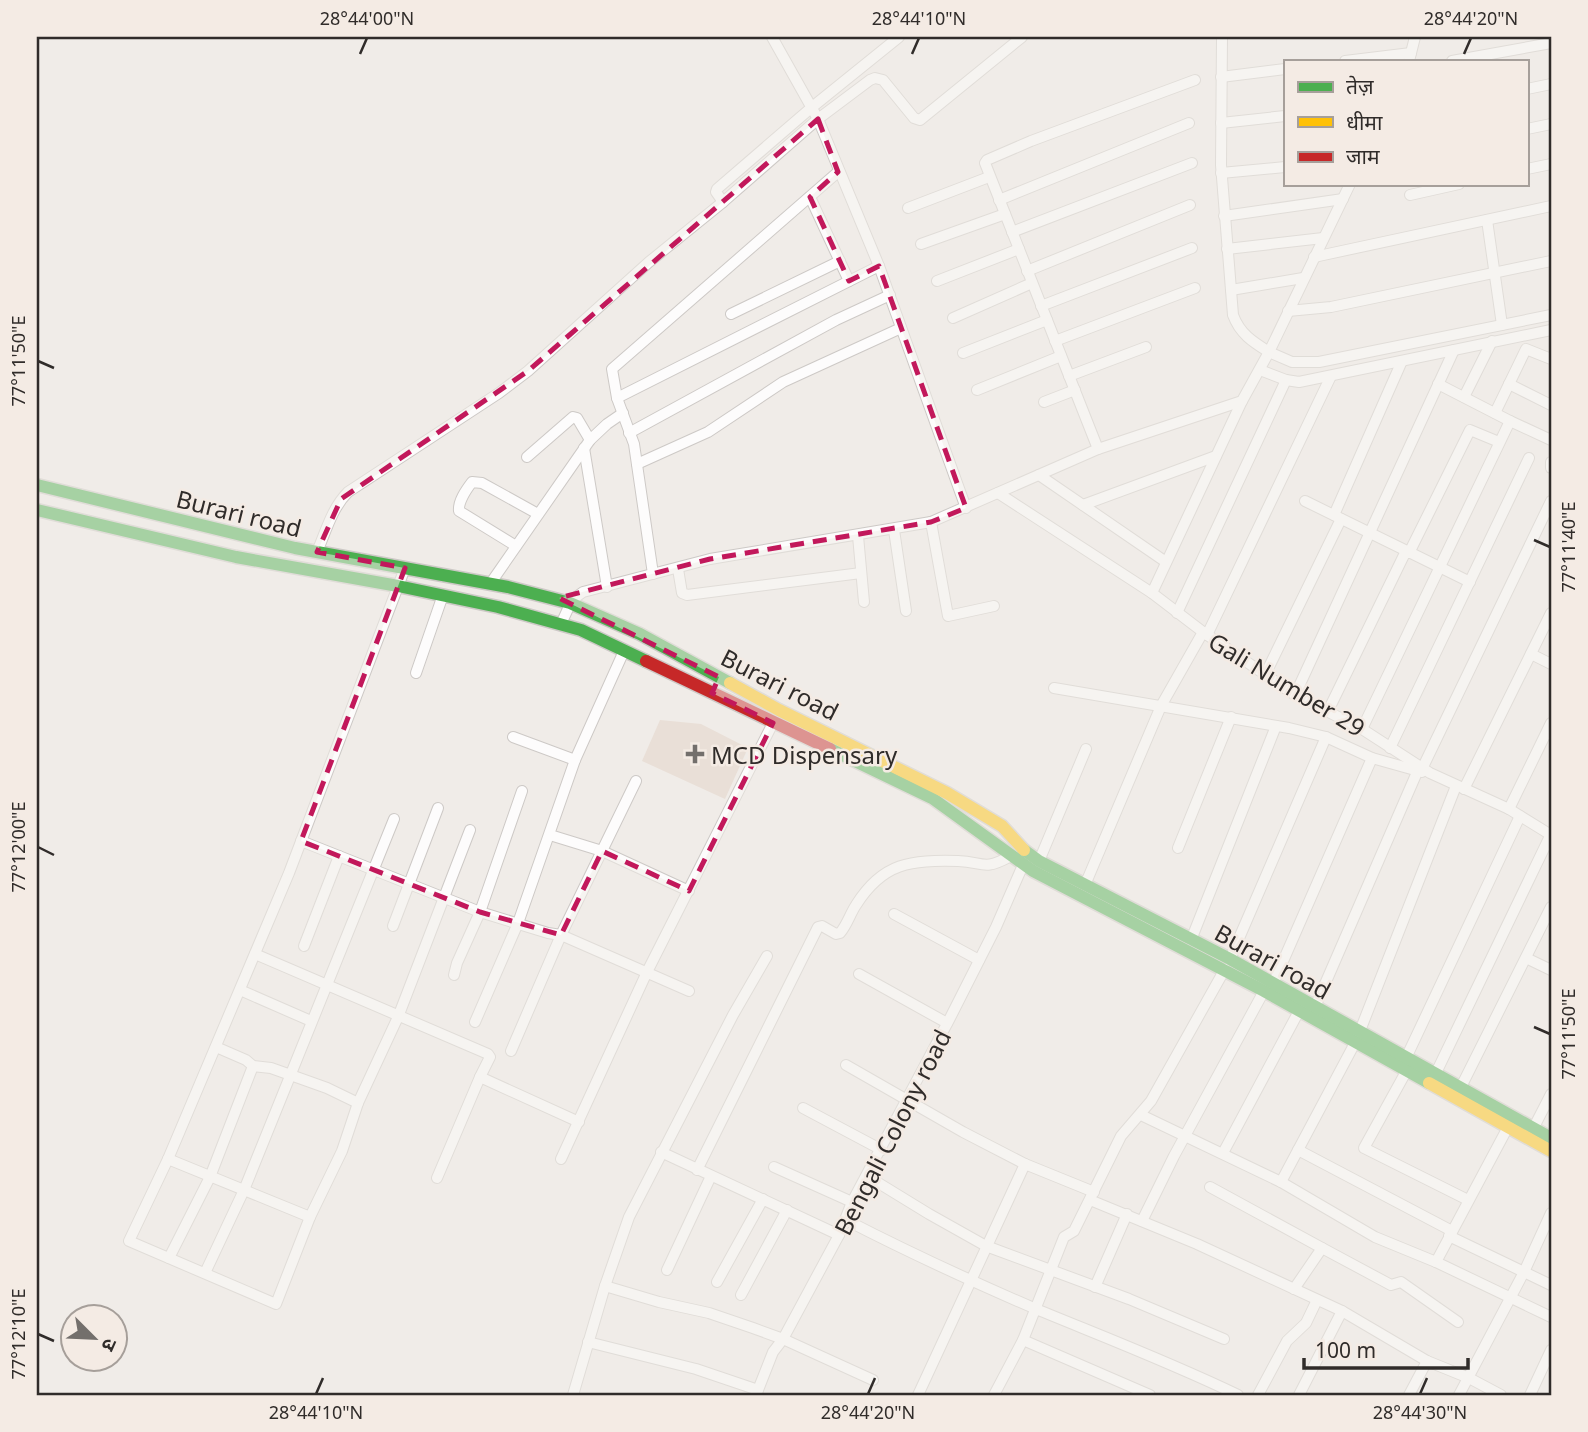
<svg xmlns="http://www.w3.org/2000/svg" width="1588" height="1432" font-family="'Noto Sans','Noto Sans Devanagari',sans-serif">
<rect width="100%" height="100%" fill="#f0ece8"/>
<polygon fill="#e9dfd7" points="660,720 701,724 748,748 725,799 642,761"/>
<g fill="none" stroke-linecap="round" stroke-linejoin="round">
<g stroke="#cdc9c6" stroke-width="12">
<g id="street">
<polyline points="772,37 818,119 879,266 966,508"/>
<path d="M1222 37 1221 165 1233 315C1240 334 1253 342 1269 352L1350 184"/>
<polyline points="1345,61 1411,53"/>
<polyline points="1409,61 1415,37"/>
<polyline points="1452,61 1551,43"/>
<polyline points="1221,77 1285,69"/>
<polyline points="1527,89 1551,84"/>
<polyline points="1221,123 1285,116"/>
<polyline points="1527,129 1551,124"/>
<polyline points="1527,169 1551,164"/>
<polyline points="1221,173 1285,167"/>
<polyline points="1410,195 1459,184"/>
<polyline points="810,197 849,281"/>
<polyline points="999,200 1189,123"/>
<polyline points="723,202 716,192 717,189 811,108 899,37"/>
<polyline points="908,208 989,177"/>
<polyline points="1224,216 1343,199"/>
<polyline points="1487,220 1502,325"/>
<polyline points="1012,232 1192,163"/>
<polyline points="921,244 1005,214"/>
<polyline points="1227,249 1323,238"/>
<polyline points="1314,257 1551,206"/>
<polyline points="1027,271 1190,205"/>
<polyline points="937,281 1019,249"/>
<polyline points="1231,290 1303,278"/>
<polyline points="1041,306 1192,248"/>
<polyline points="1288,311 1331,307 1551,261"/>
<polyline points="731,314 840,261"/>
<polyline points="953,318 1032,283"/>
<polyline points="1055,341 1195,288"/>
<polyline points="963,353 1047,320"/>
<polyline points="1260,370 1286,380 1299,382 1551,330"/>
<polyline points="1069,376 1146,347"/>
<polyline points="1509,384 1551,405"/>
<polyline points="977,390 1061,356"/>
<polyline points="1464,397 1492,341"/>
<polyline points="617,398 879,266"/>
<polyline points="1044,402 1075,390"/>
<polyline points="1495,413 1526,349 1551,359"/>
<polyline points="1510,421 1551,440"/>
<polyline points="629,433 836,320 890,295"/>
<polyline points="584,448 607,587"/>
<polyline points="1098,449 985,163 987,160 1031,141 1195,80"/>
<polyline points="527,457 573,417 577,418 590,440"/>
<polyline points="1551,462 1551,468"/>
<polyline points="637,464 708,432 783,382 901,328"/>
<polyline points="1039,475 1166,562"/>
<polyline points="998,493 1152,593 1203,632 1295,695 1362,729 1430,773 1509,809 1551,835"/>
<polyline points="1305,501 1470,582"/>
<polyline points="1083,505 1216,456"/>
<polyline points="1334,515 1402,361"/>
<polyline points="931,522 948,616 994,606"/>
<polyline points="894,530 906,611"/>
<polyline points="858,536 864,602"/>
<path d="M516 546 459 511C458 501 466 490 472 482L482 483 538 514"/>
<path d="M317 552C326 531 332 508 348 492L499 393 528 371 649 262 723 202 818 119 870 80 875 78 883 80 914 118 920 120 1022 37"/>
<polyline points="1409,553 1470,430 1499,442"/>
<polyline points="405,568 289,873 168,1159 129,1241 276,1304 310,1217 342,1151 358,1103 398,1017 470,830"/>
<polyline points="678,569 682,593 687,595 861,573"/>
<polyline points="653,574 634,444 617,398 612,369 838,172"/>
<polyline points="490,584 590,440 607,424 623,413"/>
<polyline points="1152,593 1242,401"/>
<polyline points="1177,613 1286,380"/>
<polyline points="561,624 572,600 583,592 710,559 931,522 1098,449 1242,401 1269,352 1292,362 1319,362 1551,315"/>
<polyline points="1207,635 1331,376"/>
<polyline points="1531,654 1551,664"/>
<polyline points="416,673 443,595"/>
<polyline points="1265,675 1341,519"/>
<polyline points="1054,688 1289,728 1326,737 1372,758 1422,772"/>
<polyline points="1295,695 1454,350"/>
<polyline points="1328,711 1406,551"/>
<polyline points="1362,729 1510,421 1438,384"/>
<polyline points="513,737 575,760"/>
<polyline points="1390,748 1529,458"/>
<polyline points="1422,769 1551,501"/>
<polyline points="1464,789 1551,613"/>
<polyline points="1509,809 1551,723"/>
<polyline points="550,835 602,851 689,891"/>
<polyline points="301,841 480,912 548,933 561,935 636,781"/>
<polyline points="1178,848 1231,717"/>
<polyline points="1039,861 1086,749"/>
<polyline points="1085,885 1161,706 1203,632"/>
<polyline points="894,914 979,960"/>
<polyline points="393,926 438,808"/>
<polyline points="1191,940 1276,726"/>
<polyline points="304,946 339,856"/>
<polyline points="255,954 488,1054 490,1057 480,1077"/>
<polyline points="1526,958 1551,970"/>
<polyline points="1230,959 1326,737"/>
<polyline points="859,974 947,1023"/>
<polyline points="454,975 457,963 480,912 522,791"/>
<polyline points="1273,984 1372,758"/>
<polyline points="240,990 311,1021"/>
<polyline points="1315,1007 1418,770"/>
<polyline points="475,1022 518,923 575,760 624,651"/>
<polyline points="216,1047 246,1060 253,1066 271,1068 327,1088 358,1103"/>
<polyline points="511,1051 561,935 689,991"/>
<polyline points="1406,1058 1520,816"/>
<polyline points="846,1065 963,1132 1025,1164"/>
<polyline points="1407,1070 1364,1148 1468,1200"/>
<polyline points="1435,1075 1551,834"/>
<polyline points="1460,1089 1551,907"/>
<polyline points="803,1108 882,1150"/>
<polyline points="1141,1115 1281,1182 1375,1237 1436,1262 1551,1317"/>
<polyline points="1533,1129 1551,1094"/>
<polyline points="1298,1150 1452,1231"/>
<polyline points="661,1152 839,1235"/>
<polyline points="1223,1153 1299,1011"/>
<polyline points="168,1159 310,1217"/>
<polyline points="561,1159 647,972 773,723"/>
<polyline points="774,1167 852,1202"/>
<path d="M697 1170 818 927 822 926 836 934 840 933C847 925 850 914 856 905 883 862 911 860 958 861 984 862 983 871 1009 857"/>
<polyline points="867,1176 929,1214 986,1246 1129,1299 1224,1339"/>
<polyline points="437,1178 480,1077 579,1122"/>
<polyline points="1281,1182 1356,1041 1456,786"/>
<polyline points="1210,1187 1322,1248 1294,1289"/>
<polyline points="1090,1200 1197,1244 1342,1311 1427,1361 1469,1378 1501,1395"/>
<path d="M846 1220C908 1252 971 1281 1036 1309 1104 1337 1172 1363 1238 1395"/>
<polyline points="1142,1221 1174,1156 1264,991"/>
<polyline points="1449,1236 1551,1285"/>
<polyline points="1322,1248 1391,1285 1401,1282 1458,1322"/>
<polyline points="169,1258 210,1177 253,1066"/>
<polyline points="1436,1262 1508,1127"/>
<polyline points="667,1270 711,1176"/>
<polyline points="205,1273 244,1190 394,819"/>
<polyline points="717,1282 763,1199"/>
<polyline points="605,1286 659,1302 709,1313 753,1328 783,1339 873,1380"/>
<polyline points="1095,1287 1127,1214"/>
<polyline points="741,1295 787,1210"/>
<polyline points="1023,1340 1150,1395"/>
<polyline points="588,1342 696,1369 758,1390"/>
<polyline points="573,1395 605,1286 629,1217 733,1015 767,956"/>
<polyline points="756,1395 773,1352 783,1339 839,1235 852,1202 949,1020 996,927 1023,865"/>
<polyline points="918,1395 1025,1164 1094,1192"/>
<polyline points="994,1395 1023,1340 1064,1237 1074,1231 1121,1136 1151,1101 1225,969"/>
<polyline points="1258,1395 1287,1341 1306,1323 1317,1300"/>
<polyline points="1299,1395 1342,1311"/>
<polyline points="1409,1395 1427,1361"/>
<polyline points="1459,1395 1524,1272 1551,1213"/>
<polyline points="1530,1395 1551,1350"/>
</g>
</g>
<g stroke="#cdc9c6" stroke-width="15">
<g id="fast">
<polyline points="37,485 295,548 508,587 570,603 640,634 730,683"/>
<polyline points="37,510 236,557 398,586 498,607 581,630 646,661"/>
<polyline points="830,749 932,798 1033,871 1264,991 1429,1083"/>
<polyline points="1024,850 1039,861 1230,959 1551,1138"/>
</g>
</g>
<g stroke="#cdc9c6" stroke-width="15">
<g id="slow">
<polyline points="730,683 779,710 947,793 1002,826 1024,850"/>
<polyline points="1429,1083 1551,1151"/>
</g>
</g>
<g stroke="#cdc9c6" stroke-width="15">
<polyline id="jam" points="646,661 830,749"/>
</g>
<use href="#street" stroke="#fdfcfc" stroke-width="10"/>
<use href="#fast" stroke="#4caf50" stroke-width="12"/>
<use href="#slow" stroke="#ffc107" stroke-width="12"/>
<use href="#jam" stroke="#c62828" stroke-width="12"/>
</g>
<path d="M0 0H1588V1432H0ZM818 119 838 172 810 197 849 281 879 266 966 508 931 522 710 559 559 598 719 677 712 693 773 723 689 891 602 851 561 935 480 912 301 841 405 568 317 552 341 499 528 371Z" fill="#f0ece8" fill-opacity=".55" fill-rule="evenodd"/>
<path fill="none" stroke="#c2185b" stroke-width="5" stroke-dasharray="14 9" stroke-linejoin="round" d="M818 119 838 172 810 197 849 281 879 266 966 508 931 522 710 559 559 598 719 677 712 693 773 723 689 891 602 851 561 935 480 912 301 841 405 568 317 552 341 499 528 371Z"/>
<path fill="none" stroke="#302c2a" stroke-width="2.5" d="M360 54 367 38M912 54 919 38M1464 54 1471 38M38 361 54 368M1534 540 1550 547M38 847 54 855M1534 1027 1550 1034M38 1334 54 1341M316 1394 323 1378M868 1394 875 1378M1420 1394 1427 1378"/>
<path fill="#736f6c" stroke="#f4ebe4" stroke-width="2.5" d="M691.5 743.5h7v7h7v7h-7v7h-7v-7h-7v-7h7z"/>
<g text-anchor="middle" dominant-baseline="central" stroke-width="5" stroke-linejoin="round" paint-order="stroke">
<g font-size="24" fill="#302c2a" stroke="#f4ebe4">
<text transform="translate(239 513) rotate(14)">Burari road</text>
<text transform="translate(780 684) rotate(27)">Burari road</text>
<text transform="translate(1287 684) rotate(31)">Gali Number 29</text>
<text transform="translate(1273 961) rotate(29)">Burari road</text>
<text transform="translate(892 1132) rotate(-63)">Bengali Colony road</text>
</g>
<g font-size="24" fill="#302c2a" stroke="#f4ebe4" text-anchor="start">
<text x="711" y="754">MCD Dispensary</text>
</g>
</g>
<rect width="1588" height="1432" fill="none" stroke="#f4ebe4" stroke-width="77"/>
<rect x="1284" y="60" width="245" height="126" fill="#f4ebe4" stroke="#a69f9a" stroke-width="2"/>
<rect x="1298" y="82" width="35" height="10" fill="#4caf50" stroke="#a69f9a" stroke-width="2"/>
<text x="1346" y="94" font-size="21" fill="#302c2a">तेज़</text>
<rect x="1298" y="117" width="35" height="10" fill="#ffc107" stroke="#a69f9a" stroke-width="2"/>
<text x="1346" y="130" font-size="21" fill="#302c2a">धीमा</text>
<rect x="1298" y="152" width="35" height="10" fill="#c62828" stroke="#a69f9a" stroke-width="2"/>
<text x="1346" y="164" font-size="21" fill="#302c2a">जाम</text>
<g transform="translate(94 1338) rotate(114)"><circle r="33" fill="#f4ebe4" stroke="#a69f9a" stroke-width="2"/>
<path d="M0-5L12 26L0 18L-12 26Z" fill="#736f6c"/>
<text y="-10" font-size="19" font-weight="bold" text-anchor="middle" fill="#302c2a">उ</text>
</g>
<path d="M1304 1358v10h164v-10" fill="none" stroke="#302c2a" stroke-width="3.5"/>
<text x="1315" y="1358" font-size="21" fill="#302c2a" stroke="#f4ebe4" stroke-width="5" paint-order="stroke">100 m</text>
<rect x="38" y="38" width="1512" height="1356" fill="none" stroke="#302c2a" stroke-width="2.5"/>
<g font-size="18" text-anchor="middle" fill="#302c2a">
<text x="367" y="25">28°44'00"N</text>
<text x="919" y="25">28°44'10"N</text>
<text x="1471" y="25">28°44'20"N</text>
<text transform="translate(19 361) rotate(-90)" y="6">77°11'50"E</text>
<text transform="translate(1569 547) rotate(-90)" y="6">77°11'40"E</text>
<text transform="translate(19 847) rotate(-90)" y="6">77°12'00"E</text>
<text transform="translate(1569 1034) rotate(-90)" y="6">77°11'50"E</text>
<text transform="translate(19 1334) rotate(-90)" y="6">77°12'10"E</text>
<text x="316" y="1419">28°44'10"N</text>
<text x="868" y="1419">28°44'20"N</text>
<text x="1420" y="1419">28°44'30"N</text>
</g>
</svg>
